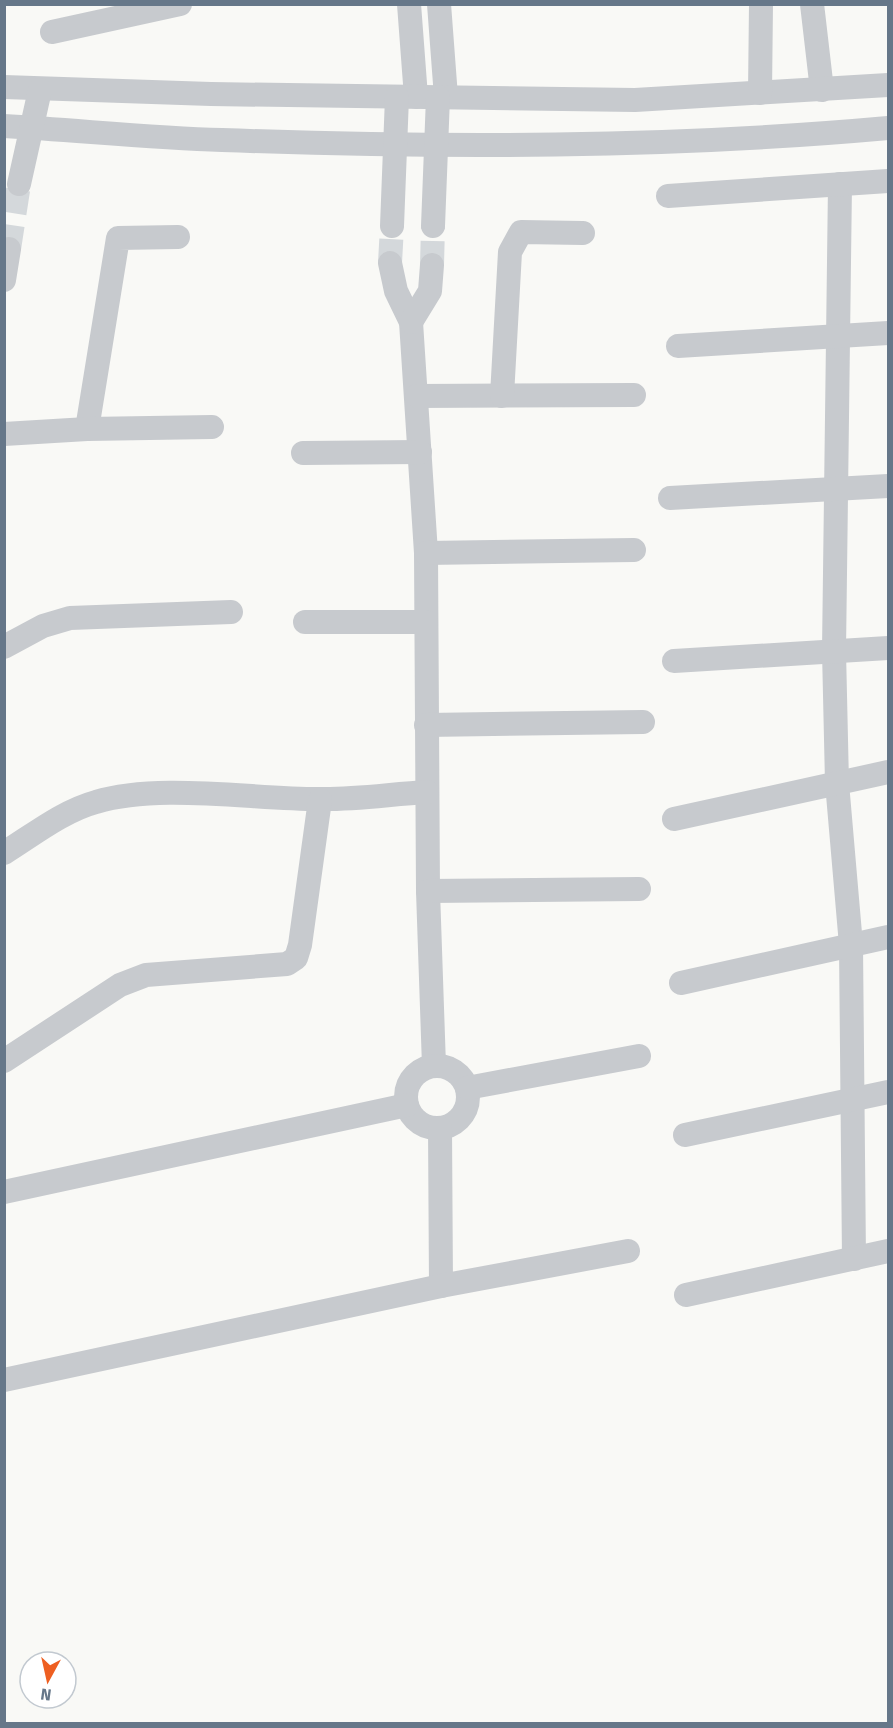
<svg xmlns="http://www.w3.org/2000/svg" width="893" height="1728" font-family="'Fira Sans',sans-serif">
<rect width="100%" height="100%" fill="#f9f9f6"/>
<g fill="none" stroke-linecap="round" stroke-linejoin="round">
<g stroke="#d4d8db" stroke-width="24" stroke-dasharray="24 12" stroke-linecap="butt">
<polyline points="9,249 19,184"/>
<polyline points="390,263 392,226"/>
<polyline points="432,265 433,226"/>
</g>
<g stroke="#c7cace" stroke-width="24">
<polyline points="409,4 416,97"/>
<polyline points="439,4 446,97"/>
<polyline points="812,4 822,90"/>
<polyline points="52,32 180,4"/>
<polyline points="4,87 211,94 635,100 888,85"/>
<polyline points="760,93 761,4"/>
<path d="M4 126C77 130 149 138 222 140 444 148 667 148 888 128"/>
<polyline points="19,184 40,90"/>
<polyline points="840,184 834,651 837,783 851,945 854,1259"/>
<polyline points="668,196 888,181"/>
<polyline points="392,226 397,97"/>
<polyline points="433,226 438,97"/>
<polyline points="390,263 396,291 411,322 426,553 428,891 434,1066"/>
<polyline points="4,280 9,249"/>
<polyline points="411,322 430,291 432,265"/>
<polyline points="678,346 888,333"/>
<polyline points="417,396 634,395"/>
<polyline points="502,396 510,252 521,232 583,233"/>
<polyline points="87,429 118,238 178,237"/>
<polyline points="4,434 87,429 212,427"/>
<polyline points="303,453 420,452"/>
<polyline points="670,498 888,486"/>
<polyline points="426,553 634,550"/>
<polyline points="305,622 426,622"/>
<polyline points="4,647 43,626 70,618 231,612"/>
<polyline points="674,661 888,648"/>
<polyline points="426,725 643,722"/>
<polyline points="674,819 888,772"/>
<path d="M4 853C33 835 63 811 96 802 158 783 251 799 318 799 354 800 391 794 427 792"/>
<polyline points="428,891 639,889"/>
<polyline points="681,983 888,937"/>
<polyline points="4,1061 120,985 146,975 287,964 296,958 300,945 320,800"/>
<circle cx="437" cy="1097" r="31"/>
<polyline points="467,1088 639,1056"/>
<polyline points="440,1128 441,1286"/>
<polyline points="685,1135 888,1092"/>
<polyline points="4,1192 407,1105"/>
<polyline points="686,1295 888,1251"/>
<polyline points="4,1380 441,1286 628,1251"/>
</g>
</g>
<rect width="893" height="1728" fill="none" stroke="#667789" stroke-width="12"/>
<g transform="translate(48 1680) rotate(188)"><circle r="28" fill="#ffffff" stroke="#c2c9d0" stroke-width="1.5"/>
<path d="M0-4.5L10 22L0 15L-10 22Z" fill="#ee5f21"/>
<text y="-9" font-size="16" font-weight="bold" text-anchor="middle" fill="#667789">N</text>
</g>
</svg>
